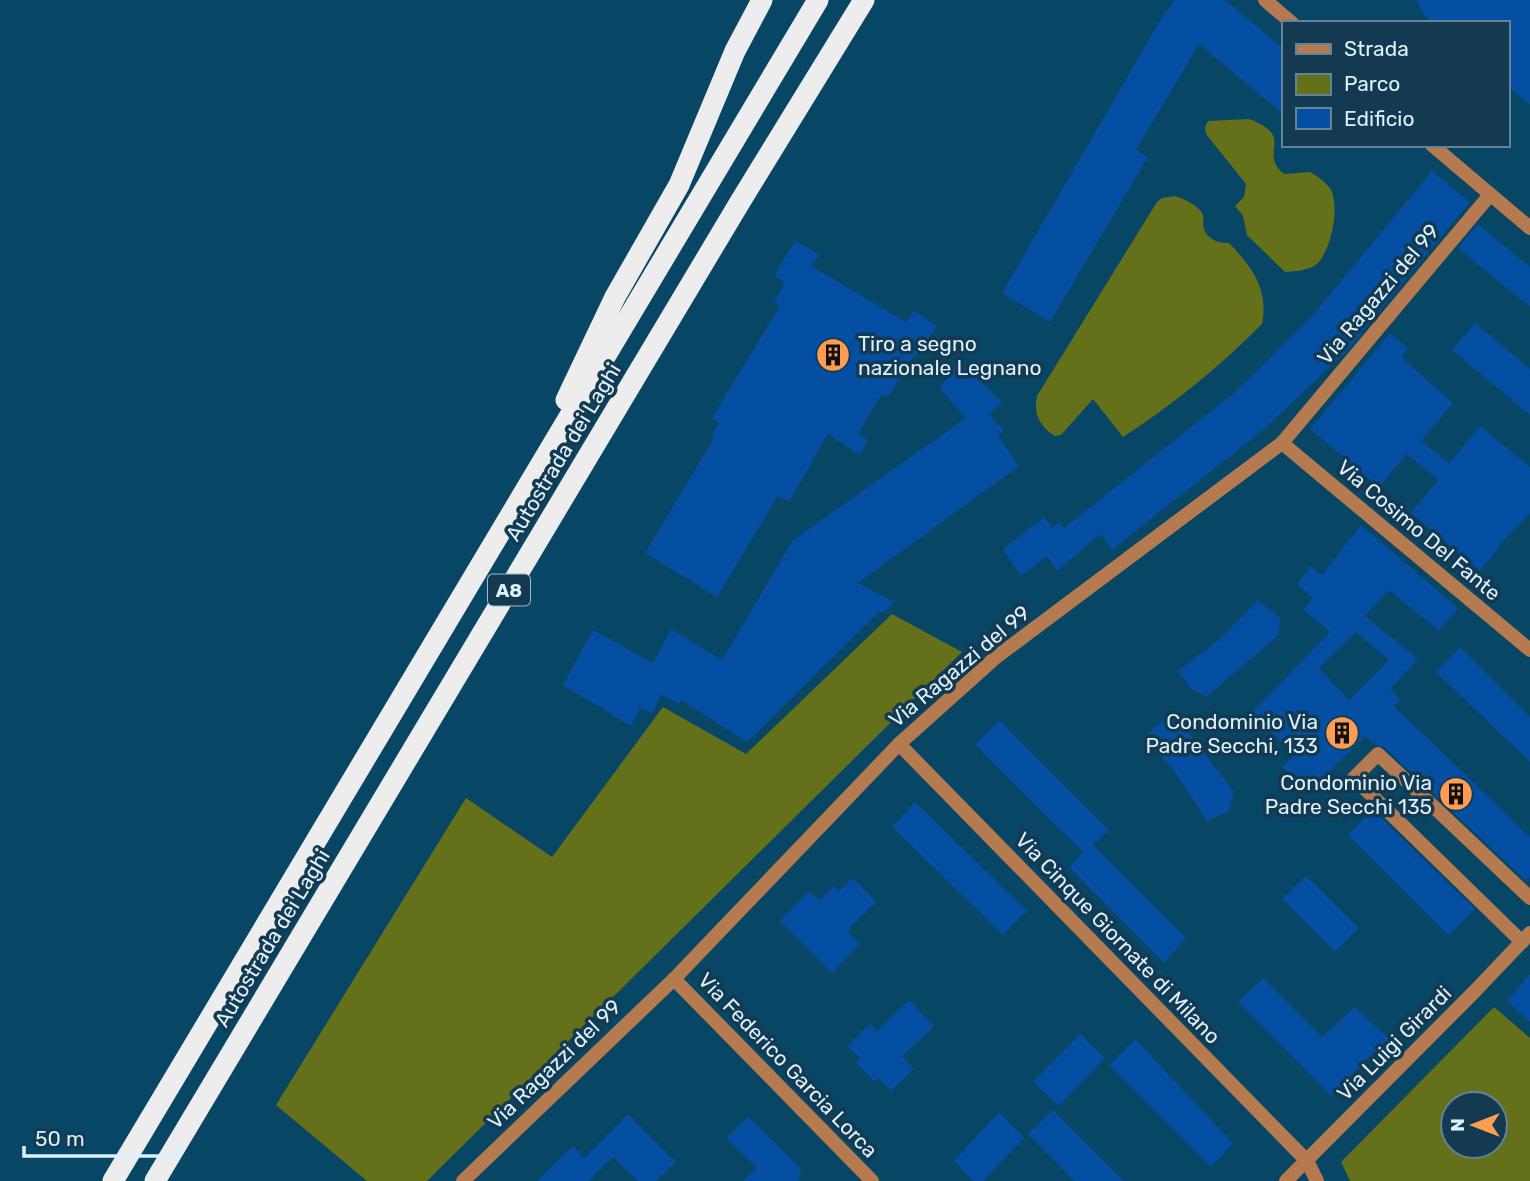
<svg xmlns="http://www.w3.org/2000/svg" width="1530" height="1181" font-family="Rubik,sans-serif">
<rect width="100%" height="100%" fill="#074664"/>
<g fill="#65701a" fill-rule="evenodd">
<path d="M1249 119C1297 137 1257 152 1284 174L1310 172C1317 176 1327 183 1331 190 1340 208 1331 250 1317 264 1309 271 1295 271 1285 272L1247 235 1243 216 1235 206 1244 197 1246 184 1206 134 1205 127 1208 121Z"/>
<path d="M1175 196C1184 199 1199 205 1203 215 1204 218 1203 223 1203 226 1206 239 1218 244 1229 243 1252 267 1269 289 1262 324 1219 367 1174 404 1123 437L1093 399 1061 435 1055 436C1040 427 1033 413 1037 396L1157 202 1162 198Z"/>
<polygon points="892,614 962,652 427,1181 367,1181 276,1105 466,798 552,857 663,707 746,754"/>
<path d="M1494 1007 1530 1038V1181H1350L1341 1162ZM1453 1104H1495V1146H1453Z"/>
</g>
<g fill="#044fa1" fill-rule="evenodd">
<polygon points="1175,0 1225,0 1283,48 1283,114 1199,44 1136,150 1148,157 1050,322 1002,293 1162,17"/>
<polygon points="1416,0 1530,0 1530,105 1507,86 1507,23 1434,23 1425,16"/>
<polygon points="1432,171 1470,202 1345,353 1263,430 1112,550 1100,534 1057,571 1047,556 1021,576 1003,549 1044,517 1052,528 1059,522 1064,528 1234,393 1312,316"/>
<polygon points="1478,224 1530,267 1530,307 1458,248"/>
<polygon points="795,241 820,255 811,266 906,322 914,311 937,326 919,353 913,357 889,396 881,395 858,434 868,440 860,455 828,434 789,502 778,496 717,597 645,553 714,438 711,437 719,422 711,419 780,306 774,303 785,282 774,276"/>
<polygon points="1475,323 1530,369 1530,415 1452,350"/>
<polygon points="1390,333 1408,349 1401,357 1453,403 1421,441 1449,463 1480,426 1530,467 1530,513 1499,546 1500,547 1480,571 1411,513 1438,480 1407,454 1379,487 1310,429"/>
<polygon points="958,360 1002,402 989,415 1004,431 998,436 1019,466 858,583 894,602 885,612 879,612 747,742 681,700 679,704 661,695 652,713 640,708 631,726 563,685 593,630 653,663 671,629 722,660 793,540 966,418 940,389"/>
<path d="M1361 525 1458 608 1439 631 1389 590 1365 616 1418 659 1390 689 1401 699 1394 706 1530 837V877L1526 881 1384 747 1375 745 1365 736 1308 793 1282 767 1295 754 1263 725 1256 732 1244 721 1330 632 1303 609 1313 598 1297 584 1311 566 1322 575ZM1356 632 1389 660 1349 700 1319 668Z"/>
<polygon points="1258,600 1280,618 1279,635 1206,697 1190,688 1178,671 1220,639"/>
<polygon points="1460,647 1530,717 1530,762 1436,672"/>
<polygon points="1164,719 1178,719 1234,792 1229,811 1207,821 1173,769 1143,738"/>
<polygon points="999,720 1109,830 1093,845 1186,938 1164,963 1069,867 1083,852 975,745"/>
<polygon points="915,802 1027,911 1003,935 892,827"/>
<polygon points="1372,809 1475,909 1449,936 1348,835"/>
<polygon points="1306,876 1358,928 1335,952 1282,899"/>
<polygon points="852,878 876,902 847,931 860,944 832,973 780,921 809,891 819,900 834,886 839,891"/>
<polygon points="1530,974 1530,1022 1507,1001"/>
<polygon points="1263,978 1322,1037 1355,1007 1394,1044 1382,1058 1375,1051 1331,1096 1238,1002"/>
<polygon points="909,1000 934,1026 902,1057 914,1069 891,1091 879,1078 875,1082 856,1063 860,1058 847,1046 870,1024 877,1031"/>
<polygon points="1080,1034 1105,1058 1059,1106 1033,1082"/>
<polygon points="1135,1039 1233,1143 1211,1167 1109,1065"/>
<polygon points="1053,1110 1124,1181 1074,1181 1028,1134"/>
<polygon points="999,1112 1024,1138 983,1181 973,1181 954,1161"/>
<polygon points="628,1114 676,1162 656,1181 638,1181 613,1157 589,1181 537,1181 573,1146 584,1158"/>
<polygon points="748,1117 801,1168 799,1181 743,1181 757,1168 726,1138"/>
</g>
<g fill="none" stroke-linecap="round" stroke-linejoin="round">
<g stroke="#b57a4f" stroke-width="14">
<polyline points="1265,0 1292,23"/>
<polyline points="1432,145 1530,228"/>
<polyline points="1282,443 1530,650"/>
<polyline points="899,744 1307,1161 1317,1181"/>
<polyline points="1522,942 1354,778 1378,754 1530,898"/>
<polyline points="674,979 872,1181"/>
<polyline points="463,1181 674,979 899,744 995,658 1282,443 1489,196"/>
<polyline points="1286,1181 1475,991 1530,933"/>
</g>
<g stroke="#ededed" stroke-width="21">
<polyline points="566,400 615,297 679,185 735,51 762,0"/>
<polyline points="113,1181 818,0"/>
<polyline points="155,1181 740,202 864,0"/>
</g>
</g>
<defs>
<g id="building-disc" transform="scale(1.75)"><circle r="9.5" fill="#fc9d53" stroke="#133a50"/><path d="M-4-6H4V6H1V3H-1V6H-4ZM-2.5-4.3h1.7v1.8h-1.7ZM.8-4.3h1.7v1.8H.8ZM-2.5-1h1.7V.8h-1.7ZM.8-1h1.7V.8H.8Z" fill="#111"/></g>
</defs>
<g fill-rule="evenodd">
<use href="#building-disc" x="833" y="355"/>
<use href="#building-disc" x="1342" y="733"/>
<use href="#building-disc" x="1456" y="794"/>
</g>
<g text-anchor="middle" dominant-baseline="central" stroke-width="7" stroke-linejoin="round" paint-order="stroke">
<rect fill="#133a50" stroke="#a0baca" stroke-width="2" x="488" y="574.5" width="42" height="31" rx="5"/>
<g font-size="19" font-weight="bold" fill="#dcf1fe">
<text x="509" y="590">A8</text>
</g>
<g font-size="21" fill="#dcf1fe" stroke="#133a50">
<text transform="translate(1378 294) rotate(-50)">Via Ragazzi del 99</text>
<text transform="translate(563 452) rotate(-59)">Autostrada dei Laghi</text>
<text transform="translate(1419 530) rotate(40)">Via Cosimo Del Fante</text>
<text transform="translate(959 666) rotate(-40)">Via Ragazzi del 99</text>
<text transform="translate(272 938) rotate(-59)">Autostrada dei Laghi</text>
<text transform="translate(1118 938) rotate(46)">Via Cinque Giornate di Milano</text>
<text transform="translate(1394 1043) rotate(-45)">Via Luigi Girardi</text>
<text transform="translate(554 1064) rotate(-44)">Via Ragazzi del 99</text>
<text transform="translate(788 1065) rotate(46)">Via Federico Garcia Lorca</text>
</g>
<g font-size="21" fill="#dcf1fe" stroke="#133a50" text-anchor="end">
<text x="858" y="343" text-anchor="start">Tiro a segno<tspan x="858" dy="24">nazionale Legnano</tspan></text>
<text x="1318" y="721">Condominio Via<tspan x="1318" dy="24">Padre Secchi, 133</tspan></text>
<text x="1432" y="782">Condominio Via<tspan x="1432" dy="24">Padre Secchi 135</tspan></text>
</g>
</g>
<rect x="1282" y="21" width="228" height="126" fill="#133a50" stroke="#638396" stroke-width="2"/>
<rect x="1296" y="44" width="35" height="10" fill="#b57a4f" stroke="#638396" stroke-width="2"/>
<text x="1344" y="56" font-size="21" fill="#dcf1fe">Strada</text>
<rect x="1296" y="74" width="35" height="21" fill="#65701a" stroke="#638396" stroke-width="2"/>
<text x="1344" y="91" font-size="21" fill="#dcf1fe">Parco</text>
<rect x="1296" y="108" width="35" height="21" fill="#044fa1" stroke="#638396" stroke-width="2"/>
<text x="1344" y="126" font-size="21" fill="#dcf1fe">Edificio</text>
<g transform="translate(1474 1125) rotate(270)"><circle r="33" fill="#133a50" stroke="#638396" stroke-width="2"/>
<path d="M0-5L12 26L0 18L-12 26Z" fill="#fc9d53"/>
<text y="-10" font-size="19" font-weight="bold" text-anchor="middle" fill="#dcf1fe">N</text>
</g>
<path d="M24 1146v10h154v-10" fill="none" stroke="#dcf1fe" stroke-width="3.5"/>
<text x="35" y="1146" font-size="21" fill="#dcf1fe" stroke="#133a50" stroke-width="5" paint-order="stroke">50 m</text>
</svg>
